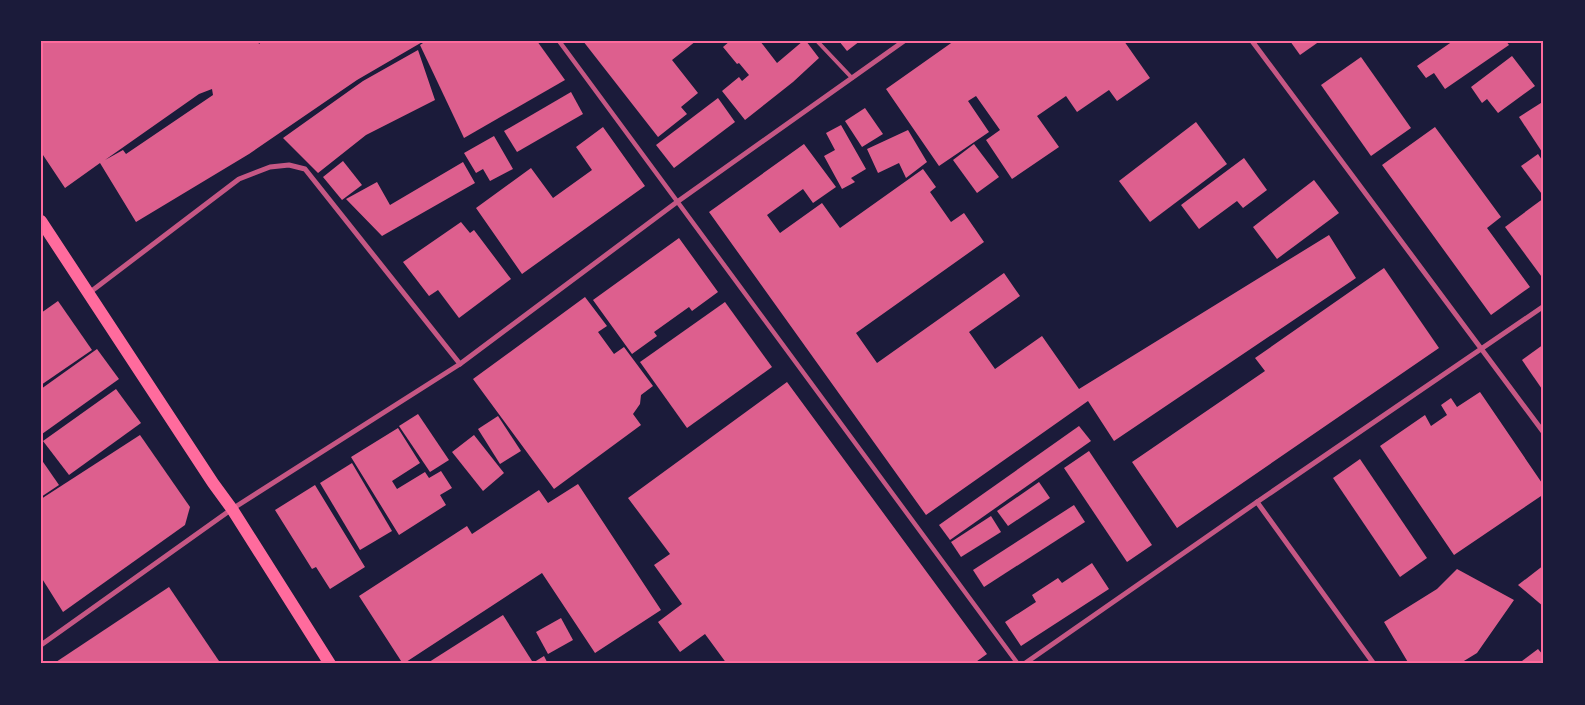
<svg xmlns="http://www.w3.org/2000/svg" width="1585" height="705" font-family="'Fira Sans',sans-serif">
<rect width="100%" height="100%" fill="#1b1b3a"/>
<g fill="#dd5f8e" fill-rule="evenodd">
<path d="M41 41H258L259 44 262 41H424L357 80 249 154 136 222 100 163 65 188 41 152ZM212 89 213 95 126 154 123 150 105 160 199 94Z"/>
<polygon points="426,41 537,41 565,80 464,138 420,45"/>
<polygon points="583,41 696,41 672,60 698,93 681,107 687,114 658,137"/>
<polygon points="730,41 760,41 777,63 803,41 806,41 819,58 793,82 745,120 722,91 739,77 742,81 749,75 739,63 737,64 723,47"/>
<polygon points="839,41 860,41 847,51"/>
<polygon points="954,41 1124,41 1150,78 1117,101 1109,90 1077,112 1066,96 1037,116 1059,147 1012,179 986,140 1000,130 976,96 968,101 989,132 939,166 886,89"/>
<polygon points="1290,41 1320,41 1300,55"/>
<polygon points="1453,41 1506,41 1509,45 1445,89 1434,73 1426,78 1417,66"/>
<polygon points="418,50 435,100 366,135 318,173 283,138 363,81"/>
<polygon points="1512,56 1535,86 1498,113 1487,99 1482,103 1471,87"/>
<polygon points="1361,57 1411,128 1371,156 1321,85"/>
<polygon points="571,92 583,114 517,152 504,131"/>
<polygon points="718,98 735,122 674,168 656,145"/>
<polygon points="1544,101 1544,155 1519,117"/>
<polygon points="865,108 883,134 862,147 845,121"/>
<polygon points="1196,122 1227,164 1150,222 1119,181"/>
<polygon points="841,125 866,169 851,178 855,182 842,189 824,156 835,150 826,133"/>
<polygon points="603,127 645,186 522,274 476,208 531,168 553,198 592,170 576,147"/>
<polygon points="1435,127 1501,217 1487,228 1530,287 1491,315 1382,165"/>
<polygon points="908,130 927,162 906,178 899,163 878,173 867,149"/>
<polygon points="494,136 513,169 490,181 483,169 476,173 464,153"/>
<polygon points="804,144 836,187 813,203 803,189 767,215 780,233 822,203 840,228 923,169 936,187 930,192 951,222 964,213 984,242 856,333 877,363 1004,273 1020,296 969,332 995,369 1042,336 1079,389 1329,235 1356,278 1114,441 1088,401 926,515 709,212"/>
<polygon points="974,144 999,177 977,193 953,160"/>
<polygon points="1538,154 1544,163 1544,197 1521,166"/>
<polygon points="1244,158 1267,190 1243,208 1237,201 1199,229 1181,205"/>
<polygon points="343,161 362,185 342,200 323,177"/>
<polygon points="463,162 475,183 382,236 346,199 377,182 390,205"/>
<polygon points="1314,180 1339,213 1277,259 1253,227"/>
<polygon points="1544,198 1544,280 1505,227"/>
<polygon points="461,222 470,233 474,230 511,279 459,318 438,290 429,296 403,262"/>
<polygon points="679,238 718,292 692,311 689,307 654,332 657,336 632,354 593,300"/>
<polygon points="1384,268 1439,348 1177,528 1132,462 1265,371 1255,358"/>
<polygon points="585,297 607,326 598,332 614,354 624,347 653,386 641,395 640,404 633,414 641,425 554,489 473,379"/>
<polygon points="58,301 92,350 41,385 41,313"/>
<polygon points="725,302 772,367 687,428 640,362"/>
<polygon points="1544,344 1544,392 1522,360"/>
<polygon points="97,349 119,379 42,434 41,389"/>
<polygon points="787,382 987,654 973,664 727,664 705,634 680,652 658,622 682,604 654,565 670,554 628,498"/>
<polygon points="116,389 141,423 69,475 43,441"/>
<polygon points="1480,392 1544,486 1544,494 1454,555 1380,446 1425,415 1431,426 1447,415 1441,405 1451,398 1457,407"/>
<polygon points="418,414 449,460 430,472 399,426"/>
<polygon points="498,416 521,451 500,464 478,429"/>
<polygon points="1079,426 1091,441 950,540 939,525"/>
<polygon points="398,428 420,463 392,481 397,489 425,472 429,478 441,471 452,488 440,495 446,505 399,535 351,457"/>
<polygon points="140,435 190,507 185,525 63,612 41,577 41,499"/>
<polygon points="474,435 504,473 483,491 452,452"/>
<polygon points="1089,451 1152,545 1127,562 1064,468"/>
<polygon points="41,459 59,485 41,497"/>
<polygon points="1360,459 1427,558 1400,577 1333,478"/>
<polygon points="352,463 392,531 360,550 320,483"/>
<polygon points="1039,482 1050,498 1008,526 997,511"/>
<polygon points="578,484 661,610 595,653 542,573 403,664 359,596 467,526 472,534 539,490 548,503"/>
<polygon points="315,485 365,567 330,589 316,567 312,569 275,510"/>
<polygon points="1074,505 1085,522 984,587 973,570"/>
<polygon points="991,516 1001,532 961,557 951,542"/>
<polygon points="1092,563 1109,589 1021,646 1005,622 1036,602 1032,595 1058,578 1062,583"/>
<polygon points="1544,565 1544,607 1518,585"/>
<polygon points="1457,569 1514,600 1477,653 1459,664 1409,664 1384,622 1437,589"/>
<polygon points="169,587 221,664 57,664 56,662"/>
<polygon points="503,615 532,661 527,664 426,664"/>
<polygon points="561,618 573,640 548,654 536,632"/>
<polygon points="1538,649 1544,656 1544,664 1518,664"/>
<polygon points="544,656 548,664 531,664"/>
</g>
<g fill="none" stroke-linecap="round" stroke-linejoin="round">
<polyline stroke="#c65784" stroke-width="4" points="817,41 852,78"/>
<polyline stroke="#c65784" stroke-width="4.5" points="559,41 1018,664"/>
<g stroke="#c65784" stroke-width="5">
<polyline points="1252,41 1544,433"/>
<polyline points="89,293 239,179 270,167 289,165 305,169 460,364"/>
<polyline points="1257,502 1374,664"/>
<polyline points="41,645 232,509 460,364 677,202 904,41"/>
<polyline points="1024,664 1257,502 1544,306"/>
</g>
<polyline stroke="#ff6b9d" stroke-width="12" points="41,221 213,483 232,509 330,664"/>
</g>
<rect width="1585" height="705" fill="none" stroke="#1b1b3a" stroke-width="85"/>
<rect x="42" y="42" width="1500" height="620" fill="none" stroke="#ff6b9d" stroke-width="2"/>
</svg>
